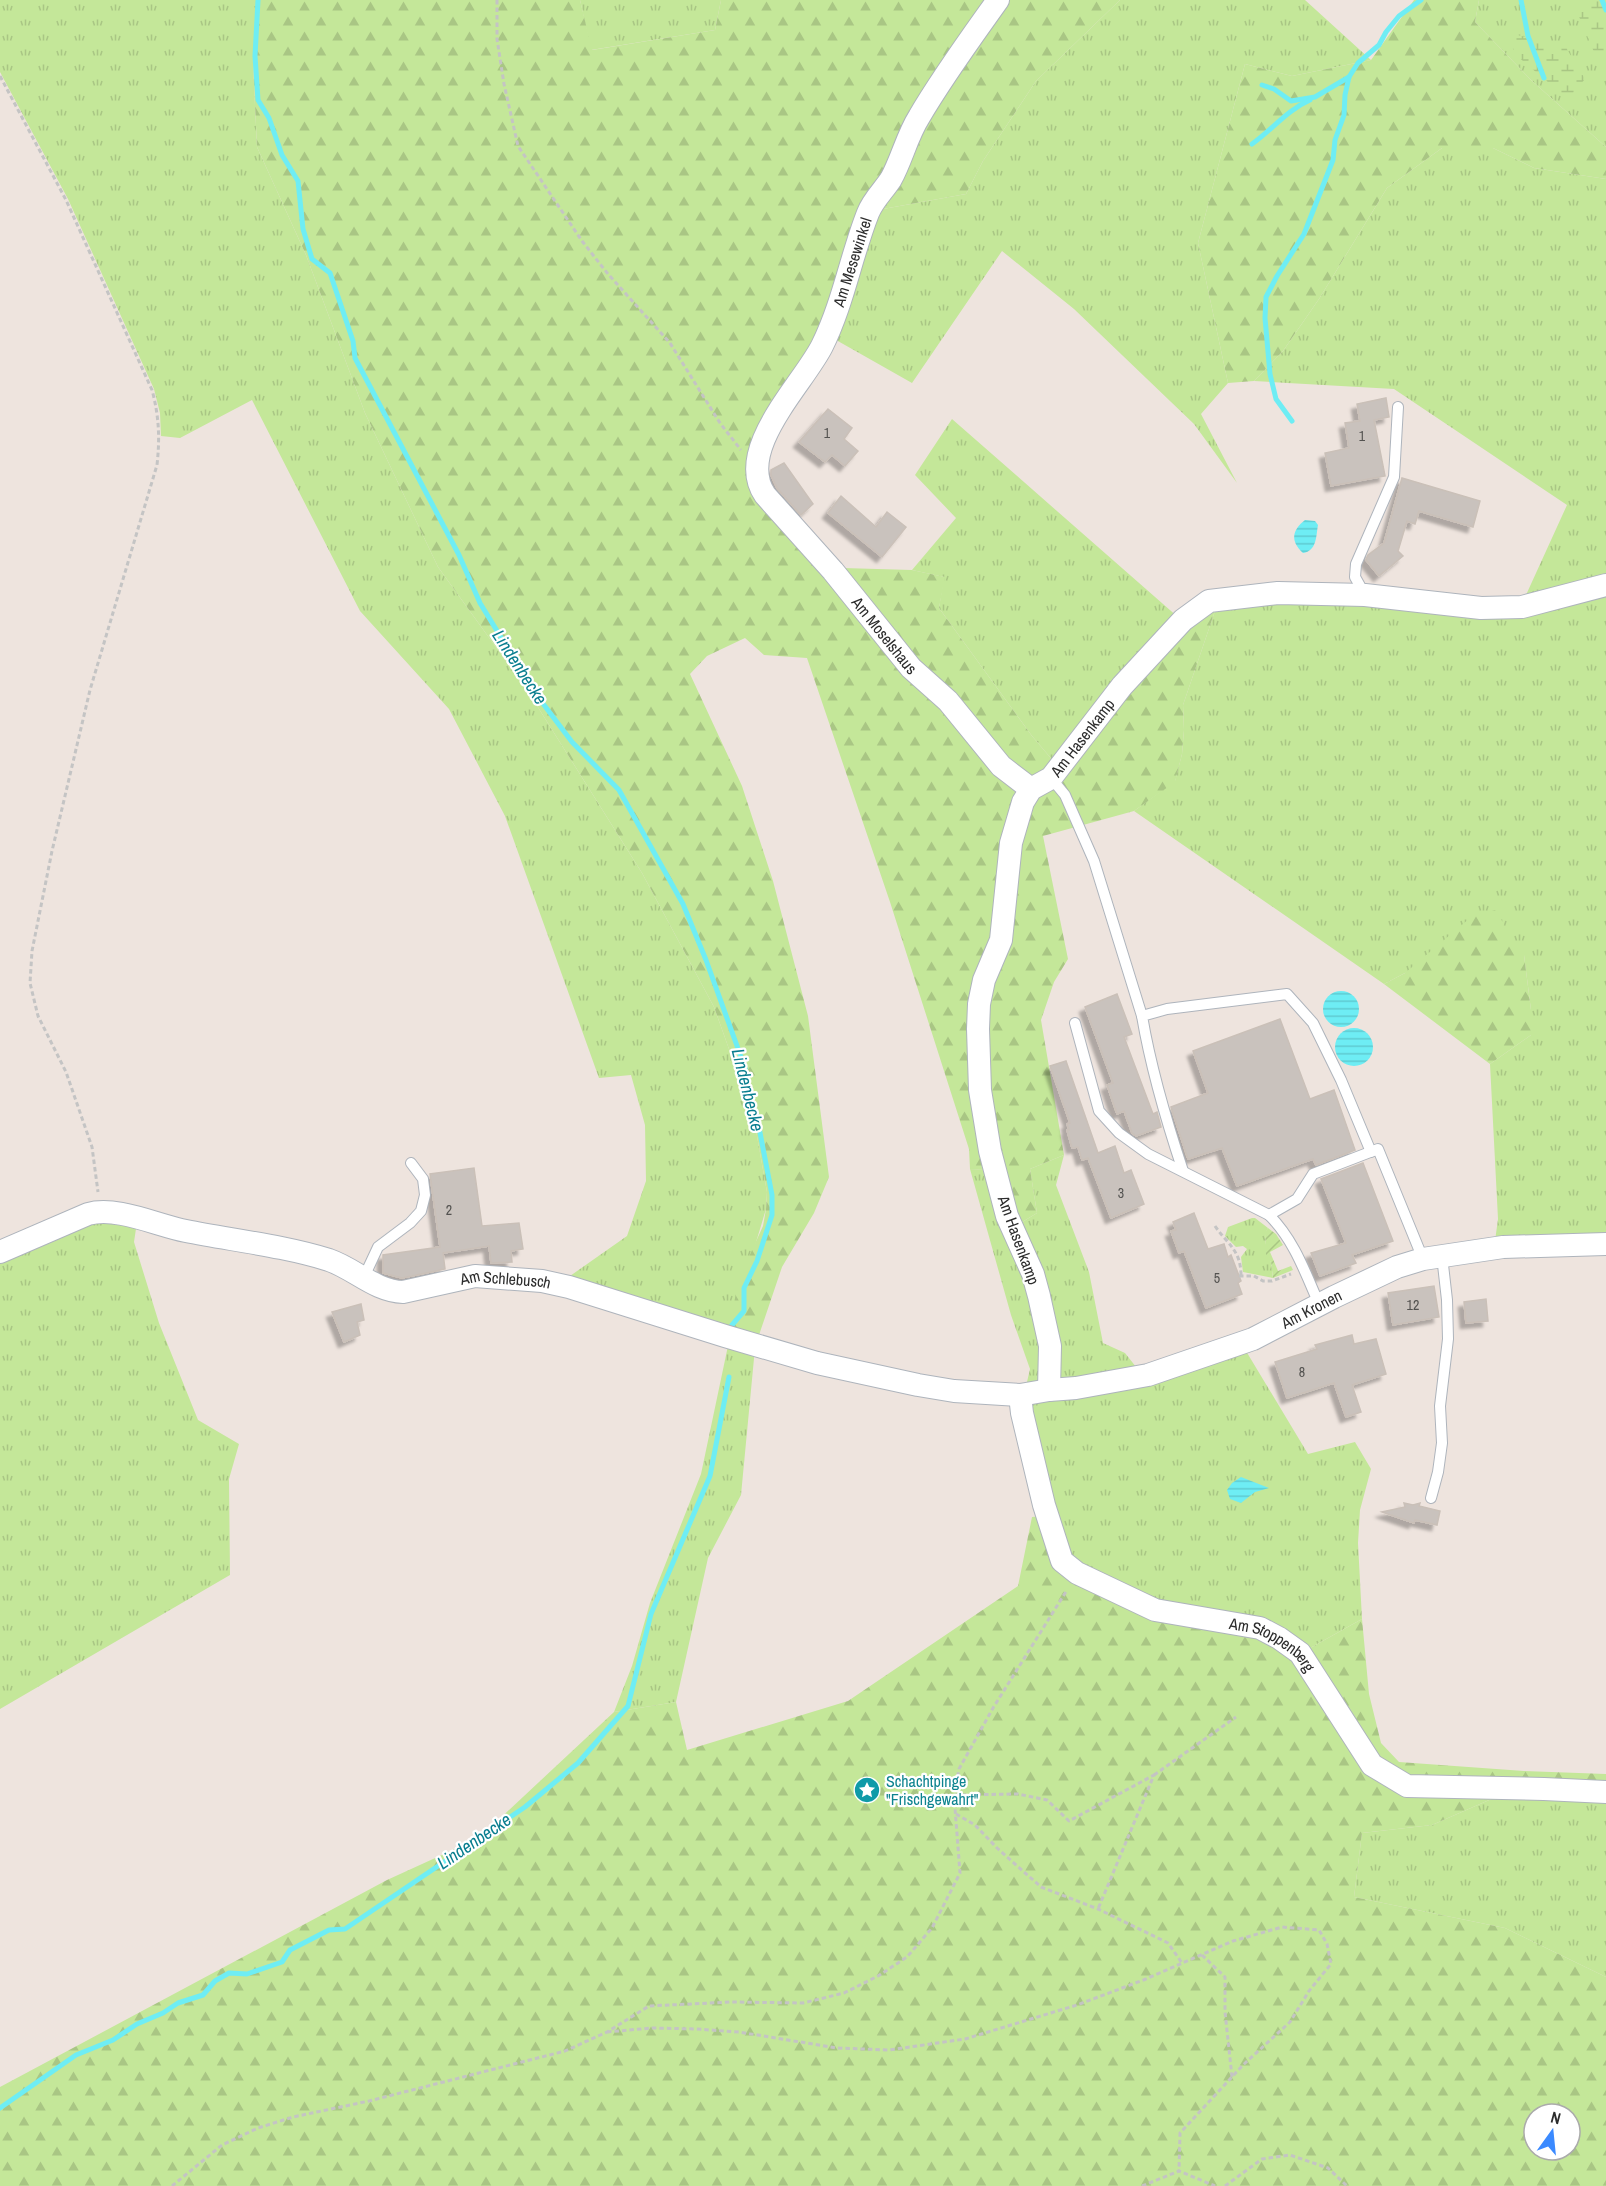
<svg xmlns="http://www.w3.org/2000/svg" width="1606" height="2186" font-family="'Archivo Narrow',sans-serif">
<defs>
<pattern id="grass-tufts" width="24" height="20" patternUnits="userSpaceOnUse" patternTransform="scale(1.5)"><rect width="24" height="20" fill="#c4e799"/><path d="M3 7l-1-3M5 7V3M7 7l1-3M15 17l-1-3M17 17v-4M19 17l1-3" fill="none" stroke="#a9c684"/></pattern>
<pattern id="forest-firs" width="22" height="20" patternUnits="userSpaceOnUse" patternTransform="scale(1.5)"><rect width="22" height="20" fill="#c4e799"/><path d="M5 1l3.5 6h-7zM16 11l3.5 6h-7z" fill="#a9c684"/></pattern>
<pattern id="wetland-marsh" width="20" height="14" patternUnits="userSpaceOnUse" patternTransform="scale(1.5)"><rect width="20" height="14" fill="#c4e799"/><path d="M1 5h8M5 5V1M11 12h8M15 12V8" fill="none" stroke="#a9c684"/></pattern>
<pattern id="garden-furrows" width="10" height="10" patternUnits="userSpaceOnUse" patternTransform="scale(1.5)"><rect width="10" height="10" fill="#c4e799"/><path d="M-1 1l2-2M0 10L10 0M9 11l2-2" fill="none" stroke="#a9c684"/></pattern>
<pattern id="water-rules" width="6" height="5" patternUnits="userSpaceOnUse" patternTransform="scale(1.5)"><rect width="6" height="5" fill="#6eedf4"/><path d="M0 2.5h6" fill="none" stroke="#5fcbd1"/></pattern>
<filter id="shadow"><feDropShadow dx="-5.5" dy="5.5" stdDeviation="1.5" flood-color="#0004"/></filter>
</defs>
<rect width="100%" height="100%" fill="#eee4de"/>
<g fill="url(#grass-tufts)">
<polygon points="0,0 260,0 253,63 257,147 306,255 365,413 438,567 529,693 642,873 714,1007 754,1119 767,1192 766,1209 729,1332 570,1276 627,1236 646,1181 645,1125 631,1075 599,1078 505,816 449,709 360,611 252,400 180,438 161,436 160,413 154,389 68,199 0,72"/>
<polygon points="580,0 721,0 715,30 591,50"/>
<polygon points="1120,0 1305,0 1371,60 1292,76 1245,64 1198,243 1228,383 1201,414 1237,483 1194,424 1074,309 1002,251 912,383 829,336 872,211 966,194 983,161 1036,81"/>
<polygon points="1479,0 1606,0 1606,147 1531,80 1475,22"/>
<polygon points="1442,148 1493,148 1534,168 1606,179 1606,580 1526,595 1567,505 1394,389 1254,381 1283,351 1319,299 1387,188"/>
<polygon points="952,419 1179,618 1055,763 1032,736 939,608 944,577 912,570 956,518 915,475"/>
<polygon points="1606,591 1606,1239 1495,1241 1498,1219 1490,1064 1531,1035 1531,1010 1524,955 1405,973 1384,984 1134,811 1175,781 1182,754 1184,730 1183,705 1217,605 1355,602 1436,610"/>
<polygon points="1064,1155 1056,1185 1089,1272 1103,1343 1125,1353 1140,1372 1117,1376 1060,1378 1019,1224 1037,1213 1030,1169"/>
<polygon points="970,1169 990,1170 1038,1308 1040,1380 1033,1386 1027,1382 1030,1369 1011,1315"/>
<polygon points="92,1218 137,1222 134,1242 159,1323 198,1420 239,1444 229,1479 230,1575 0,1709 0,1256"/>
<path d="M1252 1218H1255L1268 1228C1261 1241 1269 1249 1271 1263 1272 1268 1272 1273 1273 1278L1243 1272 1241 1257 1247 1249 1243 1246 1236 1247 1225 1236 1228 1227Z"/>
<polygon points="729,1341 755,1348 741,1495 708,1558 676,1702 614,1712 632,1666 650,1603 701,1474"/>
<polygon points="1243,1346 1308,1454 1355,1442 1371,1469 1360,1510 1358,1543 1362,1619 1303,1652 1156,1607 1068,1561 1031,1405 1034,1399"/>
<polygon points="1512,1790 1606,1797 1606,1977 1505,1928 1354,1897 1362,1833 1432,1825"/>
</g>
<g fill="url(#forest-firs)" fill-rule="evenodd">
<polygon points="260,0 580,0 592,50 715,30 721,0 1120,0 1036,81 983,161 966,194 872,211 754,468 843,568 912,570 945,577 939,608 1032,736 1055,763 1164,647 1217,605 1183,705 1184,730 1182,754 1175,782 1134,811 1043,836 1068,959 1054,982 1041,1020 1064,1155 1030,1169 1037,1213 1019,1224 1000,1171 970,1169 969,1149 890,902 807,658 764,655 745,638 707,656 690,674 742,786 773,881 808,1016 829,1177 814,1213 782,1267 757,1341 729,1332 738,1281 763,1226 766,1209 767,1192 754,1119 714,1007 642,873 529,693 438,567 365,413 306,255 257,147 253,63"/>
<polygon points="1414,0 1479,0 1475,22 1531,80 1606,147 1606,179 1534,168 1493,148 1442,148 1387,188 1319,299 1283,351 1254,381 1228,383 1198,243 1245,64 1292,76 1371,60"/>
<polygon points="1495,910 1524,955 1531,1010 1531,1035 1490,1064 1384,984 1405,973 1470,918"/>
<path d="M1043 1516 1065 1571 1260 1631 1297 1657 1398 1788 1512 1790 1432 1825 1362 1833 1354 1897 1505 1928 1606 1977V2186H0V2087L387 1880 479 1838 614 1712 676 1702 687 1750 848 1701 1018 1586 1032 1517ZM1534 2114H1570V2150H1534Z"/>
<polygon points="1362,1619 1369,1694 1381,1743 1399,1762 1524,1771 1606,1774 1606,1788 1406,1782 1374,1763 1303,1652"/>
</g>
<g fill="url(#wetland-marsh)">
<polygon points="1572,0 1602,0 1606,10 1606,64 1597,59"/>
<polygon points="1504,32 1565,46 1585,79 1568,99 1517,56"/>
</g>
<polygon fill="url(#garden-furrows)" points="1268,1228 1276,1234 1283,1245 1270,1252 1278,1271 1291,1266 1293,1270 1273,1278 1271,1262 1266,1255 1265,1233"/>
<g fill="url(#water-rules)">
<path d="M1305 520 1315 521 1318 525C1316 536 1317 551 1303 553 1290 541 1292 530 1305 520Z"/>
<circle cx="1341" cy="1009" r="18"/>
<circle cx="1354" cy="1047" r="19"/>
<polygon points="1241,1477 1269,1488 1255,1492 1241,1503 1230,1499 1227,1490 1232,1483"/>
</g>
<g fill="none" stroke-linecap="round" stroke-linejoin="round">
<g stroke="#6eedf4" stroke-width="5">
<polyline points="258,0 255,56 258,100 269,118 282,155 298,181 303,229 312,259 330,273 353,341 355,358 459,555 480,603 535,693 572,742 619,790 683,904 706,960 745,1068 747,1089 757,1117 772,1195 772,1215 757,1261 744,1288 744,1311 732,1325"/>
<polyline points="1521,0 1528,36 1544,78"/>
<polyline points="1602,0 1606,10"/>
<polyline points="1262,85 1274,89 1291,101 1315,97 1349,77"/>
<path d="M1252 144C1272 130 1287 110 1310 100"/>
<polyline points="1292,421 1276,399 1270,374 1265,318 1266,297 1277,276 1304,234 1333,160 1335,140 1344,115 1345,95 1349,77 1358,63 1379,45 1386,32 1399,16 1421,0"/>
<polyline points="0,2108 76,2055 113,2040 137,2024 163,2013 178,2003 203,1995 215,1981 229,1973 247,1974 282,1962 290,1950 329,1930 345,1929 525,1807 578,1763 628,1706 651,1614 710,1476 729,1377"/>
</g>
</g>
<g fill="#c9c2bd" stroke="#cac0b8" stroke-width="1.5" filter="url(#shadow)">
<polygon points="1386,398 1389,417 1374,420 1385,476 1331,486 1325,453 1349,448 1345,423 1360,421 1357,404"/>
<polygon points="828,409 852,428 844,439 858,451 845,466 832,455 825,462 799,442"/>
<polygon points="784,463 813,504 801,515 777,488 771,475 771,470"/>
<polygon points="1402,478 1480,501 1473,527 1419,511 1415,524 1407,521 1398,551 1403,556 1379,576 1366,560 1368,555 1384,543"/>
<polygon points="841,496 876,527 887,512 906,527 882,557 828,513"/>
<polygon points="1117,994 1132,1034 1124,1037 1153,1114 1157,1112 1161,1127 1136,1136 1132,1133 1124,1111 1117,1114 1107,1085 1113,1083 1085,1007"/>
<polygon points="1280,1019 1310,1099 1334,1090 1355,1150 1316,1165 1313,1159 1237,1186 1222,1148 1188,1159 1171,1107 1208,1093 1193,1051"/>
<polygon points="1066,1061 1098,1153 1115,1146 1124,1173 1131,1170 1144,1204 1111,1218 1088,1158 1082,1160 1078,1147 1072,1148 1067,1130 1069,1130 1067,1124 1070,1123 1050,1066"/>
<polygon points="1363,1163 1393,1241 1352,1255 1356,1263 1320,1276 1311,1253 1346,1243 1321,1179"/>
<polygon points="474,1168 482,1226 519,1223 523,1249 511,1251 512,1262 491,1263 489,1246 443,1253 445,1269 402,1278 383,1273 383,1255 440,1247 430,1174"/>
<polygon points="1194,1213 1208,1249 1224,1244 1228,1257 1231,1255 1241,1281 1238,1283 1242,1294 1206,1308 1184,1251 1179,1253 1171,1231 1176,1230 1173,1222"/>
<polygon points="1434,1286 1439,1317 1393,1325 1388,1293"/>
<polygon points="1486,1299 1488,1321 1466,1323 1464,1302"/>
<polygon points="361,1304 364,1320 357,1322 360,1335 344,1342 332,1312"/>
<polygon points="1352,1335 1354,1344 1376,1339 1386,1374 1352,1385 1361,1412 1346,1417 1334,1383 1287,1398 1275,1362 1317,1349 1315,1345"/>
<polygon points="1404,1503 1413,1505 1420,1503 1419,1506 1440,1511 1437,1525 1415,1520 1414,1523 1382,1512 1405,1507"/>
</g>
<g fill="none" stroke-linecap="round" stroke-linejoin="round">
<g stroke="#aeb4bc" stroke-width="12">
<g id="service">
<polyline points="1365,595 1355,577 1356,564 1394,477 1398,407"/>
<polyline points="1051,778 1065,795 1094,861 1142,1016"/>
<polyline points="1075,1023 1099,1111 1119,1133 1148,1154 1269,1215"/>
<path d="M1183 1171C1166 1120 1151 1069 1142 1016L1167 1009 1287 994 1313 1023 1341 1080 1371 1152"/>
<polyline points="364,1277 378,1247 410,1223 421,1211 425,1195 423,1179 411,1163"/>
<path d="M1319 1304C1305 1272 1294 1240 1269 1215L1297 1199 1313 1174 1378 1149 1423 1259"/>
<polyline points="1431,1498 1438,1472 1442,1443 1440,1406 1448,1339 1447,1300 1442,1256"/>
</g>
</g>
<g stroke="#aeb4bc" stroke-width="24">
<g id="minor">
<path id="s1" d="M998 0C971 38 943 76 919 117 907 136 902 159 891 179 884 190 873 200 868 213 851 256 843 304 822 346 803 384 734 450 765 495L833 571 911 668 948 701 1001 766 1031 789"/>
<path id="s2" d="M0 1252 88 1214C117 1206 156 1225 186 1231 231 1240 285 1246 329 1260 355 1269 375 1291 403 1292L475 1276 542 1281 569 1287 725 1336 817 1363 918 1385 954 1391 1020 1395 1049 1390 1076 1388 1148 1375 1253 1339 1334 1297 1397 1267 1423 1259 1503 1247 1606 1244"/>
<path id="s3" d="M1049 1390 1050 1346 1039 1296 1033 1274 1007 1216 990 1151 980 1090 978 1029 979 1004 984 980 1001 940 1011 843 1023 802 1031 789 1051 778 1122 686 1183 620 1209 601 1278 593 1365 595 1481 608 1522 607 1606 585"/>
<path id="s4" d="M1020 1395 1022 1413 1044 1505 1062 1561 1077 1573 1155 1610 1260 1628 1279 1638 1300 1653 1372 1765 1407 1786 1544 1789 1606 1792"/>
</g>
</g>
<g stroke="#c4c4c4" stroke-width="3" stroke-dasharray="4.5 3" stroke-linecap="butt">
<polyline points="497,0 497,39 504,84 518,146 582,241 608,274 670,343 720,423 741,450"/>
<path d="M0 76 66 200 152 390C159 416 160 438 157 465L90 690 52 851 32 951 30 983 38 1016 66 1072 92 1147 98 1192"/>
<path d="M1215 1226C1228 1245 1241 1250 1241 1276"/>
<polyline points="1239,1276 1254,1276 1263,1281 1272,1281 1291,1274"/>
<polyline points="1154,1775 1236,1717"/>
<polyline points="954,1795 1018,1794 1047,1800 1069,1821 1154,1775 1098,1909"/>
<polyline points="956,1814 975,1825 997,1848 1041,1887 1098,1909 1168,1943 1182,1963"/>
<polyline points="1202,1955 1225,1977 1225,2012 1232,2077"/>
<polyline points="607,2032 652,2028 696,2029 739,2032 837,2048 889,2050 965,2039 1077,2005 1146,1979 1233,1941 1282,1927 1319,1930 1327,1944 1331,1964 1309,1991 1290,2022 1243,2065 1180,2133 1179,2171"/>
<polyline points="172,2186 222,2145 258,2128 293,2117 369,2101 565,2051 607,2032 649,2006 731,2002 803,2003 844,1993 878,1976 907,1957 932,1928 960,1873 954,1795 959,1769 993,1708 1067,1590"/>
<polyline points="1142,2186 1179,2171 1215,2186"/>
<polyline points="1225,2186 1262,2159 1290,2155 1328,2168 1347,2186"/>
</g>
<use href="#service" stroke="#fff" stroke-width="10"/>
<use href="#minor" stroke="#fff" stroke-width="22"/>
</g>
<defs>
<g id="sight-disc" transform="scale(1.35)"><circle r="9.5" fill="#0f9aa8" stroke="#fff"/><path d="M0-6L1.8-2.2L6-1.7L2.9 1.2L3.7 5.4L0 3.3L-3.7 5.4L-2.9 1.2L-6-1.7L-1.8-2.2Z" fill="#fff"/></g>
</defs>
<g fill-rule="evenodd">
<use href="#sight-disc" x="867" y="1790"/>
</g>
<g text-anchor="middle" dominant-baseline="central" stroke-width="4.5" stroke-linejoin="round" paint-order="stroke">
<g font-size="14" fill="#535250">
<text x="827" y="433">1</text>
<text x="1362" y="436">1</text>
<text x="1121" y="1193">3</text>
<text x="449" y="1210">2</text>
<text x="1217" y="1278">5</text>
<text x="1413" y="1305">12</text>
<text x="1302" y="1372">8</text>
</g>
<g font-size="16" fill="#2c2c2c" stroke="#fff">
<text transform="translate(852 262) rotate(-72)">Am Mesewinkel</text>
<text stroke="none"><textPath href="#s1" startOffset="744">Am Moselshaus</textPath></text>
<text stroke="none"><textPath href="#s3" startOffset="694">Am Hasenkamp</textPath></text>
<text transform="translate(1019 1240) rotate(70)">Am Hasenkamp</text>
<text stroke="none"><textPath href="#s2" startOffset="528">Am Schlebusch</textPath></text>
<text stroke="none"><textPath href="#s2" startOffset="1364">Am Kronen</textPath></text>
<text stroke="none"><textPath href="#s4" startOffset="402">Am Stoppenberg</textPath></text>
</g>
<g font-size="16" fill="#0d838f" stroke="#fff" text-anchor="start">
<text x="886" y="1781">Schachtpinge<tspan x="886" dy="18">"Frischgewahrt"</tspan></text>
</g>
<g font-size="18" font-style="italic" fill="#097e8f" stroke="#fff">
<text transform="translate(520 667) rotate(57)">Lindenbecke</text>
<text transform="translate(748 1090) rotate(76)">Lindenbecke</text>
<text transform="translate(474 1841) rotate(-34)">Lindenbecke</text>
</g>
</g>
<g transform="translate(1552 2132) rotate(15)"><circle r="28" fill="#ffffff" stroke="#ababab" stroke-width="1.5"/>
<path d="M0-4.5L10 22L0 15L-10 22Z" fill="#3b8aff"/>
<text y="-9" font-size="16" font-weight="bold" text-anchor="middle" fill="#2c2c2c">N</text>
</g>
</svg>
